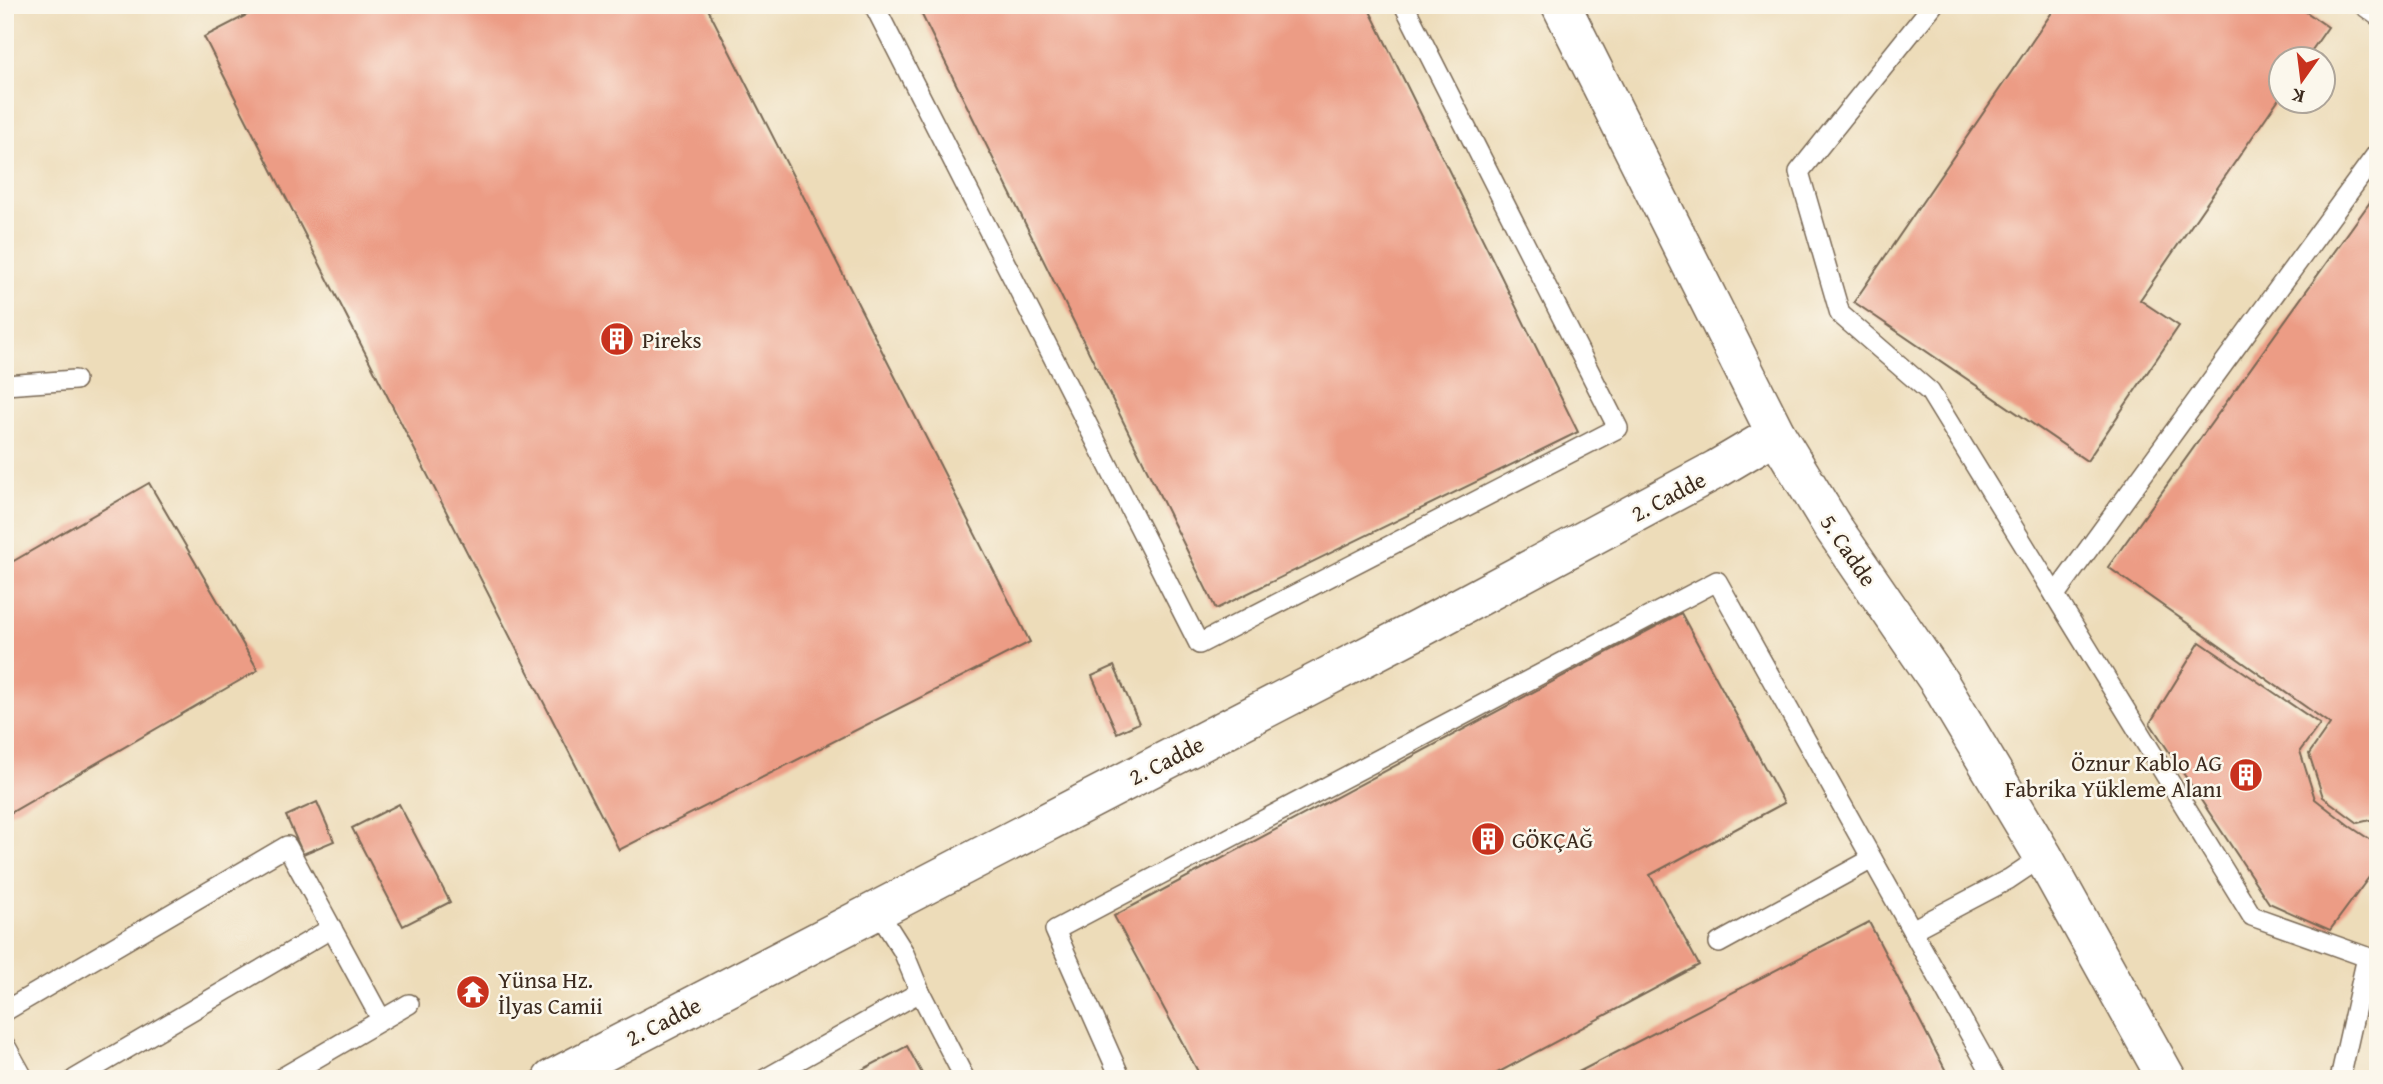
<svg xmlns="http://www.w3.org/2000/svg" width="2383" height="1084" font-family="'Gentium Book Plus',serif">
<rect width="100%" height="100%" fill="#fbf7ec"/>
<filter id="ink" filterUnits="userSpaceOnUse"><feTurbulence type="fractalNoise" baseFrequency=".0143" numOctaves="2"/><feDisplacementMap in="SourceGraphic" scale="14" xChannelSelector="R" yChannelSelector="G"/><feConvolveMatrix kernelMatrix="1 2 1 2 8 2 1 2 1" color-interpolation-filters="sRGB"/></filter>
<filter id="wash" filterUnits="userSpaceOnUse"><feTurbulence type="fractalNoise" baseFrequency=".00686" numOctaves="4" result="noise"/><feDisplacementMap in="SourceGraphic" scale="28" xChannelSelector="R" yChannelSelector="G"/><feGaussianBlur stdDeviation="1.57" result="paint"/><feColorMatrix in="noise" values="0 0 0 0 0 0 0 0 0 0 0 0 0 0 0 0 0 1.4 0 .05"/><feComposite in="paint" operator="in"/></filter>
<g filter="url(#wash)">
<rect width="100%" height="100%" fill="#eddcb9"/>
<g id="blocks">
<g fill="#ec9c85">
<polygon points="266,5 706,5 1030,642 619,850 204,37"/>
<polygon points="917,5 1367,5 1578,432 1216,609"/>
<polygon points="2057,5 2296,5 2328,27 2305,60 2282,60 2282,94 2140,300 2179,326 2087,461 1854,302"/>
<polygon points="2378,191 2378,818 2358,823 2323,797 2309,754 2330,724 2108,567"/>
<polygon points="149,483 258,670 5,816 5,566"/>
<polygon points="1681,613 1784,803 1650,875 1699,965 1486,1079 1202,1079 1114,916"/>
<polygon points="2200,642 2320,724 2300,751 2315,799 2351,827 2378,845 2378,865 2330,930 2269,903 2150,723"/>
<polygon points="1114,666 1139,723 1117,733 1092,676"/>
<polygon points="317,802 334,841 303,854 286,816"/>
<polygon points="399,804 450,902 403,926 352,828"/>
<polygon points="1869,922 1950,1079 1565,1079"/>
<polygon points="907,1046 925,1079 845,1079"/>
</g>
</g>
</g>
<g filter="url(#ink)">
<use href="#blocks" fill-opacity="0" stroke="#796854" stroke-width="2"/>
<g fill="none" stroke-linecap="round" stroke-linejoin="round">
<g stroke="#796854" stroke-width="22">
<g id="lane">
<polyline points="874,5 1199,644 1618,428 1404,5"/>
<polyline points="1933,5 1799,172 1840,314 1930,392 2252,916 2378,961"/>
<polyline points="2363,5 2378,16"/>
<polyline points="5,385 75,380"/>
<polyline points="2055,595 2378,152"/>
<polyline points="877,910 903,951 920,992 965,1079"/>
<polyline points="1912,930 2009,879 2043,856"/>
<polyline points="1719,943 1872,859"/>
<polyline points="5,1011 287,846 381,1019"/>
<polyline points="5,1045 24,1079"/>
<polyline points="75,1079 332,928"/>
<polyline points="280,1079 409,1004"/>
<polyline points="765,1079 920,992"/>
<polyline points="1121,1079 1055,930 1717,581 1995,1079"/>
<polyline points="2340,1079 2367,957"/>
</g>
</g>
<g stroke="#796854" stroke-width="41">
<g id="secondary">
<polyline points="1561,5 1776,434 1832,526 1939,682 2043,856 2167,1079"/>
<polyline points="552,1079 1419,629 1717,469 1776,434"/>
</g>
</g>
<use href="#lane" stroke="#fff" stroke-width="19"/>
<use href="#secondary" stroke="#fff" stroke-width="38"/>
</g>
</g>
<defs>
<g id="building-disc" transform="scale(1.75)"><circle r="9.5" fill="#c8321e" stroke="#fbf7ec"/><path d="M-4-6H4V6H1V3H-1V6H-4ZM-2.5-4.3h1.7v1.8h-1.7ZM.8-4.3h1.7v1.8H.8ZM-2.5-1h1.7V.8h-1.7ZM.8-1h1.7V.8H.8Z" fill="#fff"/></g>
<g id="temple-disc" transform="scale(1.75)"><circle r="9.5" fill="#c8321e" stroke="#fbf7ec"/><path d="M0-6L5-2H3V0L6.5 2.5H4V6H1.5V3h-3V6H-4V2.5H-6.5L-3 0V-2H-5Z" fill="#fff"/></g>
</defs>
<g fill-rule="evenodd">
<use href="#building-disc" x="617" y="339"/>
<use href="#building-disc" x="2246" y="775"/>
<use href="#building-disc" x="1488" y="839"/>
<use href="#temple-disc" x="473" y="992"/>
</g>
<g text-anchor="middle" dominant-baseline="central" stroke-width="5" stroke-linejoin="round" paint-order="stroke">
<g font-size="23" fill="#3b2a1e" stroke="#fbf7ec" text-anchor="start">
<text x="642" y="339">Pireks</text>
<text x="2222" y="762" text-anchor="end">Öznur Kablo AG<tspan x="2222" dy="26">Fabrika Yükleme Alanı</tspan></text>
<text x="1512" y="839">GÖKÇAĞ</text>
<text x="498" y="979">Yünsa Hz.<tspan x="498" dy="26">İlyas Camii</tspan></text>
</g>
<g font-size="23" fill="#3b2a1e" stroke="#fbf7ec">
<text transform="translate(1668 496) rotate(-28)">2. Cadde</text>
<text transform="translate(1849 550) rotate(56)">5. Cadde</text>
<text transform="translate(1166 760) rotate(-27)">2. Cadde</text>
<text transform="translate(663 1021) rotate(-27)">2. Cadde</text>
</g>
</g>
<rect width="2383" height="1084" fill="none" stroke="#fbf7ec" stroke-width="28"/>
<g transform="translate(2302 80) rotate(194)"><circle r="33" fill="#fbf7ec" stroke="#aea59a" stroke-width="2"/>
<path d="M0-5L12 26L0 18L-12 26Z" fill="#c8321e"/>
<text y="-10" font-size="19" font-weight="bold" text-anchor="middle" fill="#3b2a1e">K</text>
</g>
</svg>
